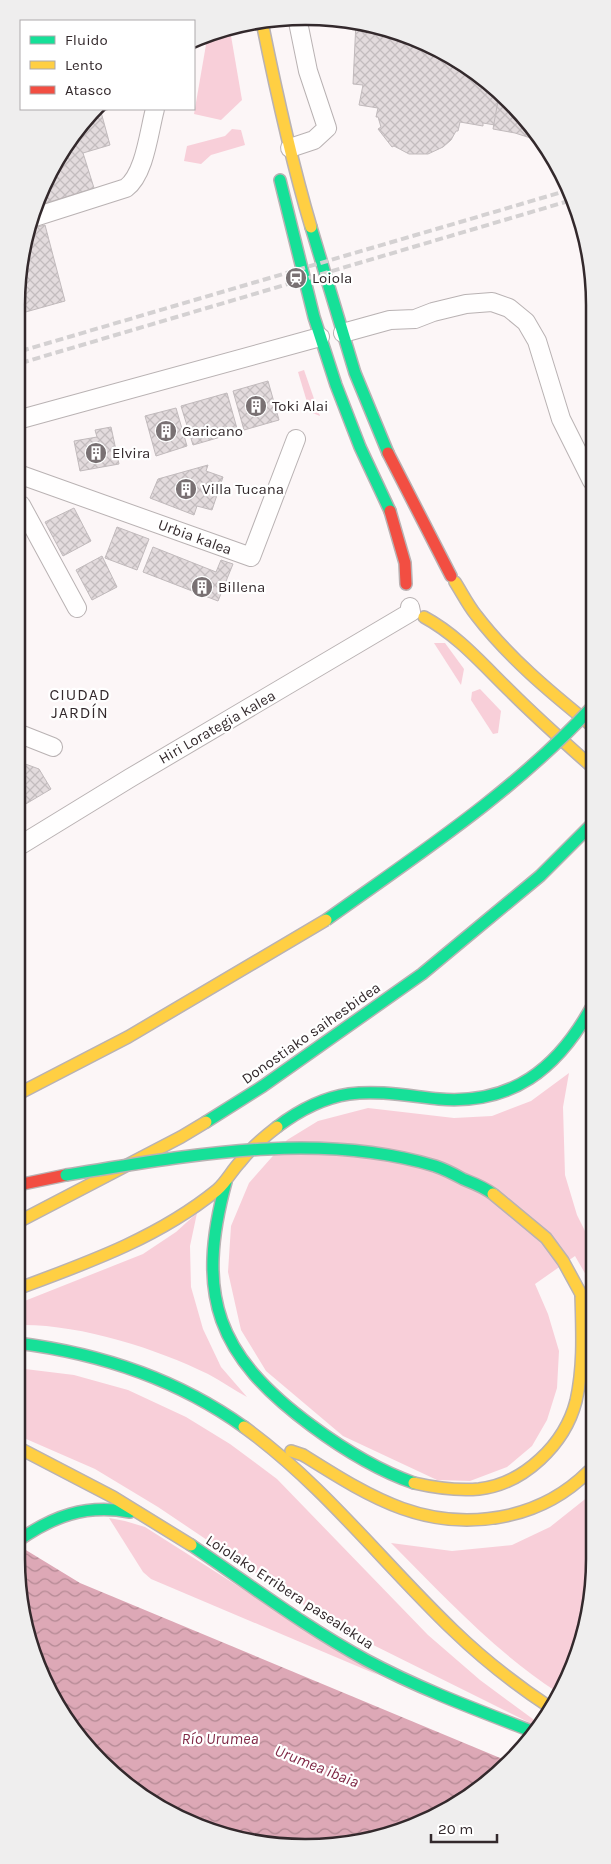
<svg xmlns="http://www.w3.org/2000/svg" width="611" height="1864" font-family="Karla,sans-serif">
<defs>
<pattern id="water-waves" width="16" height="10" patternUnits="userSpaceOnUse" patternTransform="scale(1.25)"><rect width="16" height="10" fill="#dda8b6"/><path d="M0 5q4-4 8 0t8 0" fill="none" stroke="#b48994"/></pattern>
<pattern id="building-cross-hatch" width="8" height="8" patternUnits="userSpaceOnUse" patternTransform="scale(1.25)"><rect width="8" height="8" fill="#e3dbdd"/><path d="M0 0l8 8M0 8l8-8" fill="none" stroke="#c3bcbe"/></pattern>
</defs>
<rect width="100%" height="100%" fill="#fcf6f7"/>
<g fill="#f8cfd9">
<polygon points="230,30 242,100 221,120 194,114 207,39"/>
<polygon points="232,129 241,130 245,145 211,155 201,164 184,161 187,146 225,136"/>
<polygon points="304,370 320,416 310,412 298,372"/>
<polygon points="434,643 445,643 464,669 461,685"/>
<polygon points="480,689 501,711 498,733 493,734 471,700 472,692"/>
<polygon points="569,1073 563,1107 565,1175 577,1215 590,1241 590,1282 575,1256 535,1284 548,1314 559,1351 557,1388 547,1420 532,1446 507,1467 470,1481 437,1480 343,1436 266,1371 241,1330 228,1272 231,1226 249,1183 287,1140 318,1121 368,1108 454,1118 492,1116 531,1101"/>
<path d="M197 1213 190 1246 191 1287 203 1329 221 1367 247 1397C234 1390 221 1381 208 1374 156 1348 76 1323 17 1325V1304L143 1254 176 1232Z"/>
<polygon points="17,1368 74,1375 128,1390 186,1417 230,1444 277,1479 428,1635 480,1680 541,1725 538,1727 335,1626 158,1507 95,1469 17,1435"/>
<path d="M589 1496V1615L557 1692C494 1651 444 1596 391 1543L452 1551 512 1545 550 1527Z"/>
<polygon points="109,1518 125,1521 145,1527 378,1675 151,1579 143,1572"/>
</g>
<polygon fill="url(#water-waves)" points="16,1544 80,1583 505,1760 466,1799 380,1838 268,1845 177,1818 88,1749 38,1669 16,1559"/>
<g fill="url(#building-cross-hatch)" stroke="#c1babc">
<polygon points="356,22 362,22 450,55 499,95 495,125 483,123 483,126 460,122 458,131 456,131 451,140 443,147 428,154 409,154 394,146 392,147 378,129 381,127 378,117 376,117 378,108 359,105 363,85 353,84"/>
<polygon points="499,95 523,115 540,141 515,133 493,129"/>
<polygon points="101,109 110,109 101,112 110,145 83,153 94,188 40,205 65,145"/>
<polygon points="45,225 65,301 22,313 22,249 30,229"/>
<polygon points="268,381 279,420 244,430 233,391"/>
<polygon points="227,393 238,432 193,445 181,406"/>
<polygon points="176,408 187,446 156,456 145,416"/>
<polygon points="111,427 119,464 80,471 74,441 97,437 95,430"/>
<polygon points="208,465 206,471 223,477 212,510 197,506 194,515 150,498 158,479"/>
<polygon points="74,508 91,541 63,556 45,522"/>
<polygon points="117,527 149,539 137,570 105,558"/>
<polygon points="153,547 216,572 221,560 233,564 218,601 143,572"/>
<polygon points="102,556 117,587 92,600 76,570"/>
<polygon points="20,762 39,769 51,789 19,808"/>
</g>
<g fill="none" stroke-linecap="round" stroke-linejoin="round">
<g stroke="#b9b2b3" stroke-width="20">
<g id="street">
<polyline points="290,148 314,140 327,128 308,71 298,22"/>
<path d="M35 217 126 188C145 174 149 131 155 109"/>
<polyline points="343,333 390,320 415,319 433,312 466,304 492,302 509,308 526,322 537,341 561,419 592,481"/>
<polyline points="21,419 320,337"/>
<polyline points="21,475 251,557 296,439"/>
<polyline points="21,505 77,608"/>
<polyline points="20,734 53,747"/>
<polyline points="19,846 130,778 411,612 410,607"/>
</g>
</g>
<g stroke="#b9b2b3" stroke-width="14">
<g id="fast">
<polyline points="280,180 314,317 336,385 360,447 390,511"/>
<polyline points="311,227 355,373 388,453"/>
<polyline points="206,1122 263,1086 422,974 540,876 591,825"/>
<path d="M277 1127C298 1111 322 1098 349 1094 379 1090 409 1096 439 1099 512 1105 557 1069 591 1008"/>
<path d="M226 1182C195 1296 217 1356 312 1426 343 1449 377 1470 414 1483"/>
<path d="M17 1343C98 1353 177 1379 244 1427"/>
<path d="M16 1542C53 1516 85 1504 130 1512"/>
<path d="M191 1545C249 1584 305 1627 366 1660 420 1689 477 1710 534 1732"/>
</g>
</g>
<g stroke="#b9b2b3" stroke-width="14">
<g id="slow">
<path d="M262 22C276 91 291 160 311 227"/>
<path d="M455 582C462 593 468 605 476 615 508 657 550 692 591 725"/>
<path d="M424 617C459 636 483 665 511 692 537 718 564 742 591 766"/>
<polyline points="18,1222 181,1137 206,1122"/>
<path d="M17 1289C87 1263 158 1238 217 1190 227 1181 232 1170 241 1161 251 1148 264 1137 277 1127"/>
<path d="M244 1427C324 1485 383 1563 453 1630 483 1659 516 1685 551 1708"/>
<polyline points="17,1447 113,1497 191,1545"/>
<path d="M291 1451 303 1455C370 1497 427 1534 510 1515 540 1508 567 1493 589 1471"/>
<path d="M414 1483C436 1488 456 1491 479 1489 524 1484 565 1444 576 1401 584 1366 582 1330 581 1294"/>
</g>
</g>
<g stroke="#b9b2b3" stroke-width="14">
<g id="jam">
<polyline points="388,453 451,576"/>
<polyline points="390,511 405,563 406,584"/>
<polyline points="18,1185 66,1175"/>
</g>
</g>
<use href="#street" stroke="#fffefe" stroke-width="18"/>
<use href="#fast" stroke="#16e098" stroke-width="11"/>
<use href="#slow" stroke="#ffcf43" stroke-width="11"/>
<use href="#jam" stroke="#f24e42" stroke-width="11"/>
<g stroke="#d4d1d2" stroke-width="4" stroke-dasharray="8 4" stroke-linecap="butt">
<polyline points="21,351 569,190"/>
<polyline points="21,363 572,200"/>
</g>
<g stroke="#b9b2b3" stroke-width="14" stroke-linecap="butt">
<g id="fast-bridge">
<path d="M326 920C417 855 514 792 591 708"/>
<path d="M66 1175C187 1156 315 1130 435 1166 444 1169 454 1174 463 1179 473 1183 484 1187 493 1194"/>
</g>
</g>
<g stroke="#b9b2b3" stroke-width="14" stroke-linecap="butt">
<g id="slow-bridge">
<polyline points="18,1094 128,1037 326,920"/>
<polyline points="493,1194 546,1238 563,1261 581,1294"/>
</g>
</g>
<use href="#fast-bridge" stroke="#16e098" stroke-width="11"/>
<use href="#slow-bridge" stroke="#ffcf43" stroke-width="11"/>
</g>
<defs>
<g id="station-disc" transform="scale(1.125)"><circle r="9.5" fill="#797173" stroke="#fff"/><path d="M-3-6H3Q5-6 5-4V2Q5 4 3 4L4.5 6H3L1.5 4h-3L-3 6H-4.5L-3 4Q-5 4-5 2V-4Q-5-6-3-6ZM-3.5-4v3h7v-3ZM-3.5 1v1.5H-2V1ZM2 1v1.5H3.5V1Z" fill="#fff"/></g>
<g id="building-disc" transform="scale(1.125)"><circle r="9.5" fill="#797173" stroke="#fff"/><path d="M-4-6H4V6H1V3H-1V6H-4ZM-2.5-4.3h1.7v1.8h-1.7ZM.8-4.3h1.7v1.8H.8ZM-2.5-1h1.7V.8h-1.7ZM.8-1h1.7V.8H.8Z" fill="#fff"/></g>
</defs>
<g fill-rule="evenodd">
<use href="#station-disc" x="296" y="278"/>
<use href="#building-disc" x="256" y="406"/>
<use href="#building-disc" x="166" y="431"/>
<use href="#building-disc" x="96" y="453"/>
<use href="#building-disc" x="186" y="489"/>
<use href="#building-disc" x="202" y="587"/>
</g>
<g text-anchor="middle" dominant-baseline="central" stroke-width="4.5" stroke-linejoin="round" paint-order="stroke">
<g font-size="15" fill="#33292c" stroke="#fff" text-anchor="start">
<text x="312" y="278">Loiola</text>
<text x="272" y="406">Toki Alai</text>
<text x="182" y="431">Garicano</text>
<text x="112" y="453">Elvira</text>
<text x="202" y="489">Villa Tucana</text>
<text x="218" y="587">Billena</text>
</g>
<g font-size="15" fill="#33292c" stroke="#fff">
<text transform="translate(195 537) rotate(20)">Urbia kalea</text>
<text transform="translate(217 727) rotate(-30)">Hiri Lorategia kalea</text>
<text transform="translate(311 1033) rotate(-35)">Donostiako saihesbidea</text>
<text transform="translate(290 1592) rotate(33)">Loiolako Erribera pasealekua</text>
</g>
<g font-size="16" letter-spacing="1" fill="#33292c" stroke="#fff">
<text x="80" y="694">CIUDAD<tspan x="80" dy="18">JARDÍN</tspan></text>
</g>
<g font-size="16" font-style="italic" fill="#802947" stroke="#fff">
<text x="220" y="1738">Río Urumea</text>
<text transform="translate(317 1766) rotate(22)">Urumea ibaia</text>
</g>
</g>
<path d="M0 0H611V1864H0ZM305 25H306A280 280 0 0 1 586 305V1559A280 280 0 0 1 306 1839H305A280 280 0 0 1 25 1559V305A280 280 0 0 1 305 25Z" fill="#efeeee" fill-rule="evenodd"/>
<path fill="none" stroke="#33292c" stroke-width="2.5" d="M305 25H306A280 280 0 0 1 586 305V1559A280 280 0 0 1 306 1839H305A280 280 0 0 1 25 1559V305A280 280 0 0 1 305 25Z"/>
<rect x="20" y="20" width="175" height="90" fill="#ffffff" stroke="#ada9ab"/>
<rect x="30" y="36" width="25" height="8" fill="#16e098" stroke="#ada9ab"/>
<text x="65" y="45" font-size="15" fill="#33292c">Fluido</text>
<rect x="30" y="61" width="25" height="8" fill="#ffcf43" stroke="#ada9ab"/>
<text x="65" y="70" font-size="15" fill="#33292c">Lento</text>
<rect x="30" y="86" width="25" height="8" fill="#f24e42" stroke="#ada9ab"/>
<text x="65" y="95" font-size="15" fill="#33292c">Atasco</text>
<path d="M431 1834v8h66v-8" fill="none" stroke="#33292c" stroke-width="2.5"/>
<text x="438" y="1834" font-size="15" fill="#33292c" stroke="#ffffff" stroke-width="4" paint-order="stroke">20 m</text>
</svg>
